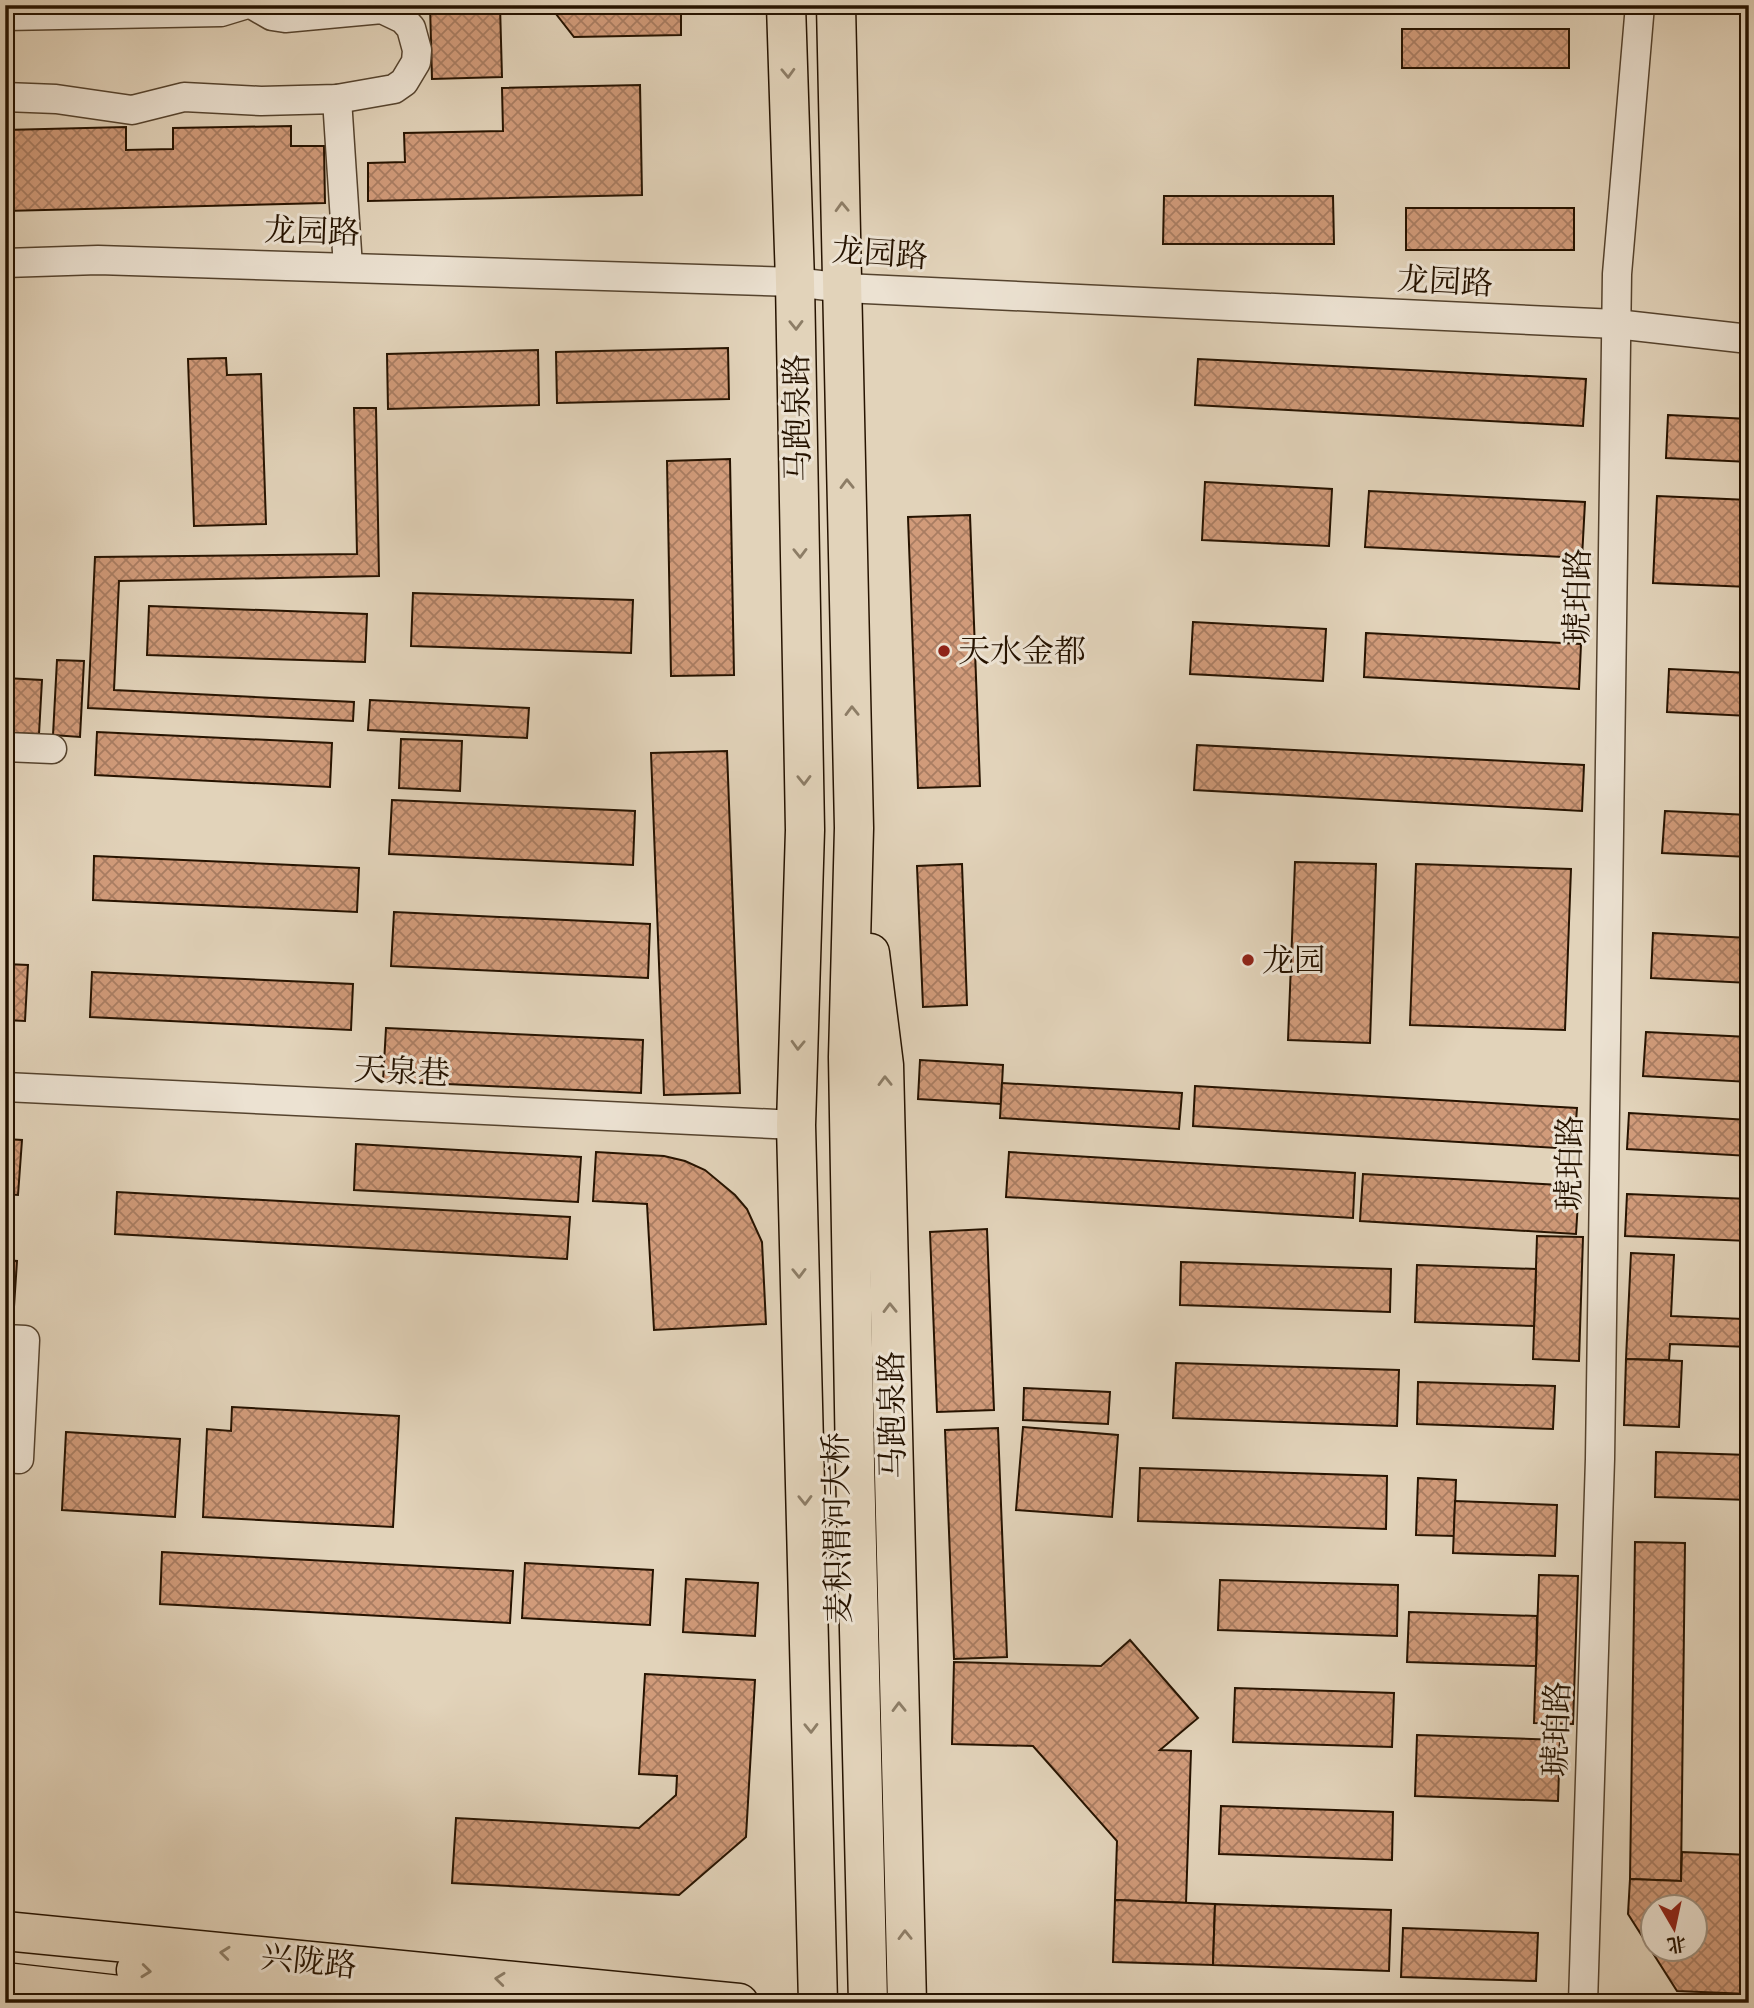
<svg xmlns="http://www.w3.org/2000/svg" width="1754" height="2008" font-family="'EB Garamond','Noto Serif SC',serif">
<defs>
<pattern id="building-cross-hatch" width="8" height="8" patternUnits="userSpaceOnUse" patternTransform="scale(1.75)"><rect width="8" height="8" fill="#d19b7a"/><path d="M0 0l8 8M0 8l8-8" fill="none" stroke="#a97d62"/></pattern>
</defs>
<rect width="100%" height="100%" fill="#e2d3ba"/>
<filter id="stains"><feTurbulence type="fractalNoise" baseFrequency=".00286" numOctaves="4"/><feColorMatrix values="0 0 0 0 .2 0 0 0 0 .09 0 0 0 0 .02 0 0 0 .5 -.17"/></filter>
<radialGradient id="worn" r=".72"><stop offset=".6" stop-color="#630" stop-opacity="0"/><stop offset="1" stop-color="#630" stop-opacity=".3"/></radialGradient>
<g fill="url(#building-cross-hatch)" stroke="#261300" stroke-width="2" fill-rule="evenodd">
<polygon points="430,5 500,5 502,77 432,79"/>
<polygon points="549,5 681,5 681,35 574,37"/>
<rect x="1402" y="29" width="167" height="39"/>
<polygon points="640,85 642,195 368,201 368,163 405,162 404,133 503,131 502,88"/>
<polygon points="291,126 291,146 324,146 325,203 5,211 5,130 126,127 126,150 173,149 173,128"/>
<polygon points="1164,196 1333,196 1334,244 1163,244"/>
<rect x="1406" y="208" width="168" height="42"/>
<polygon points="728,348 729,399 557,403 556,352"/>
<polygon points="538,350 539,405 388,409 387,354"/>
<polygon points="226,358 227,375 261,374 266,524 194,526 188,359"/>
<polygon points="1198,359 1586,379 1583,426 1195,405"/>
<polygon points="354,408 376,408 379,576 119,581 114,690 354,702 353,721 88,708 95,557 357,554"/>
<polygon points="1668,415 1749,419 1749,462 1666,458"/>
<polygon points="730,459 734,675 671,676 667,461"/>
<polygon points="1205,482 1332,489 1329,546 1202,540"/>
<polygon points="1369,491 1585,502 1582,558 1365,547"/>
<polygon points="1657,496 1749,500 1749,587 1653,583"/>
<polygon points="970,515 980,786 918,788 908,517"/>
<polygon points="413,593 633,600 631,653 411,646"/>
<polygon points="149,606 367,614 365,662 147,655"/>
<polygon points="1193,622 1326,629 1323,681 1190,674"/>
<polygon points="1366,633 1581,644 1579,689 1364,677"/>
<polygon points="57,660 84,661 80,737 53,735"/>
<polygon points="1669,669 1749,673 1749,716 1667,712"/>
<polygon points="5,678 42,680 39,734 5,733"/>
<polygon points="370,700 529,708 527,738 368,730"/>
<polygon points="97,732 332,743 330,787 95,775"/>
<polygon points="401,739 462,741 460,791 399,788"/>
<polygon points="1197,745 1584,765 1582,811 1194,790"/>
<polygon points="727,751 740,1093 664,1095 651,753"/>
<polygon points="392,800 635,811 633,865 389,854"/>
<polygon points="1665,811 1749,815 1749,857 1662,853"/>
<polygon points="94,856 359,868 357,912 93,900"/>
<polygon points="1295,862 1376,864 1370,1043 1288,1040"/>
<polygon points="962,864 967,1005 923,1007 917,866"/>
<polygon points="1416,864 1571,869 1565,1030 1410,1025"/>
<polygon points="394,912 650,924 648,978 391,966"/>
<polygon points="1653,933 1749,938 1749,983 1651,978"/>
<polygon points="5,964 28,965 25,1021 5,1020"/>
<polygon points="92,972 353,984 351,1030 90,1017"/>
<polygon points="386,1028 643,1040 641,1093 383,1081"/>
<polygon points="1646,1032 1749,1037 1749,1082 1643,1076"/>
<polygon points="920,1060 1003,1065 1001,1104 918,1099"/>
<polygon points="1002,1083 1182,1093 1179,1129 1000,1118"/>
<polygon points="1195,1086 1577,1108 1574,1149 1193,1126"/>
<polygon points="1629,1113 1749,1120 1749,1156 1627,1149"/>
<polygon points="5,1139 22,1140 18,1195 5,1194"/>
<polygon points="356,1144 581,1157 578,1202 354,1190"/>
<polygon points="596,1152 664,1156 685,1161 705,1170 735,1195 747,1209 762,1242 766,1324 654,1330 647,1204 593,1201"/>
<polygon points="1009,1152 1355,1173 1353,1218 1006,1197"/>
<polygon points="1363,1174 1579,1186 1576,1234 1360,1221"/>
<polygon points="117,1192 570,1217 567,1259 115,1234"/>
<polygon points="1627,1194 1749,1199 1749,1241 1625,1236"/>
<polygon points="987,1229 994,1410 937,1412 930,1232"/>
<polygon points="1537,1236 1583,1237 1579,1361 1533,1359"/>
<polygon points="1631,1253 1674,1255 1671,1316 1744,1319 1746,1290 1749,1290 1749,1347 1670,1344 1669,1360 1626,1359"/>
<polygon points="5,1260 17,1261 13,1322 5,1322"/>
<polygon points="1181,1262 1391,1269 1390,1312 1180,1305"/>
<polygon points="1417,1265 1536,1269 1534,1326 1415,1322"/>
<polygon points="1626,1359 1682,1361 1679,1427 1624,1425"/>
<polygon points="1176,1363 1399,1370 1397,1426 1173,1418"/>
<polygon points="5,1381 13,1381 9,1443 5,1443"/>
<polygon points="1418,1382 1555,1386 1553,1429 1417,1424"/>
<polygon points="1024,1388 1110,1392 1108,1424 1023,1420"/>
<polygon points="232,1407 399,1416 393,1527 203,1517 207,1429 231,1431"/>
<polygon points="1023,1427 1118,1435 1112,1517 1016,1510"/>
<polygon points="998,1428 1007,1657 954,1659 945,1430"/>
<polygon points="66,1432 180,1439 175,1517 62,1510"/>
<polygon points="1656,1452 1749,1455 1749,1500 1655,1497"/>
<polygon points="1140,1468 1387,1476 1386,1529 1138,1521"/>
<polygon points="1418,1478 1456,1480 1454,1536 1416,1535"/>
<polygon points="1455,1501 1557,1505 1555,1556 1453,1553"/>
<polygon points="1635,1542 1685,1543 1681,1881 1630,1879"/>
<polygon points="162,1552 513,1571 510,1623 160,1604"/>
<polygon points="525,1563 653,1570 650,1625 522,1618"/>
<polygon points="1539,1575 1578,1576 1573,1724 1534,1723"/>
<polygon points="686,1579 758,1583 755,1636 683,1632"/>
<polygon points="1220,1580 1398,1585 1397,1636 1218,1630"/>
<polygon points="1409,1612 1537,1616 1536,1666 1407,1662"/>
<polygon points="1130,1640 1198,1718 1160,1750 1191,1751 1186,1903 1115,1900 1117,1841 1033,1746 952,1744 954,1662 1101,1666"/>
<polygon points="645,1674 755,1680 746,1837 679,1895 452,1883 456,1818 639,1828 676,1795 677,1776 639,1774"/>
<polygon points="1235,1688 1394,1693 1392,1747 1233,1742"/>
<polygon points="1417,1735 1560,1740 1558,1801 1415,1796"/>
<polygon points="1221,1806 1393,1812 1392,1860 1219,1854"/>
<path d="M1682 1852 1749 1855V1994L1677 1991 1628 1914 1630 1879 1681 1881ZM1652 1906H1694V1948H1652Z"/>
<polygon points="1115,1900 1215,1904 1213,1965 1113,1962"/>
<polygon points="1215,1904 1391,1910 1389,1971 1213,1965"/>
<polygon points="1403,1928 1538,1933 1536,1981 1401,1977"/>
</g>
<g fill="none" stroke-linecap="round" stroke-linejoin="round">
<g stroke="#55432e" stroke-width="31">
<g id="street">
<polyline points="5,16 221,12 244,5"/>
<polyline points="5,97 56,99 132,110 184,97 261,101 337,99 394,89 404,82 416,62 417,50 411,28 403,19 382,9 285,18 272,16 253,5"/>
<polyline points="337,99 348,267"/>
<polyline points="5,263 98,260 795,282 844,288 1616,324 1749,339"/>
<polyline points="5,747 52,749"/>
<polyline points="5,1087 796,1125"/>
<polyline points="5,1339 25,1340 19,1459 5,1458"/>
<polyline points="1583,2003 1600,1459 1617,274 1640,5"/>
</g>
</g>
<g stroke="#261300" stroke-width="41">
<g id="primary">
<polyline points="786,5 795,282 805,830 796,1125 818,2003"/>
<polyline points="836,5 854,828 848,1057 855,1464 868,2003"/>
<polyline points="870,953 884,1065 907,2003"/>
<polyline points="5,1982 189,2003"/>
</g>
</g>
<g stroke="#261300" stroke-width="41">
<g id="highway">
<polyline points="5,1931 739,2003"/>
<polyline points="136,1970 429,2003"/>
</g>
</g>
<use href="#street" stroke="#ece2d2" stroke-width="28"/>
<use href="#primary" stroke="#e2d3ba" stroke-width="38"/>
<use href="#highway" stroke="#e2d3ba" stroke-width="38"/>
</g>
<defs><path id="oneway-chevron" d="M-2-3.5L2.5 0L-2 3.5" fill="none" stroke-width="1.6" stroke-linecap="round" stroke-linejoin="round" transform="scale(1.75)"/></defs>
<g stroke="#8d7d66">
<use href="#oneway-chevron" transform="translate(788 73) rotate(88)"/>
<use href="#oneway-chevron" transform="translate(842 207) rotate(-92)"/>
<use href="#oneway-chevron" transform="translate(796 325) rotate(89)"/>
<use href="#oneway-chevron" transform="translate(847 484) rotate(-91)"/>
<use href="#oneway-chevron" transform="translate(800 553) rotate(89)"/>
<use href="#oneway-chevron" transform="translate(852 711) rotate(-91)"/>
<use href="#oneway-chevron" transform="translate(804 780) rotate(89)"/>
<use href="#oneway-chevron" transform="translate(798 1045) rotate(92)"/>
<use href="#oneway-chevron" transform="translate(885 1081) rotate(-91)"/>
<use href="#oneway-chevron" transform="translate(799 1273) rotate(89)"/>
<use href="#oneway-chevron" transform="translate(890 1308) rotate(-91)"/>
<use href="#oneway-chevron" transform="translate(805 1500) rotate(89)"/>
<use href="#oneway-chevron" transform="translate(899 1707) rotate(-91)"/>
<use href="#oneway-chevron" transform="translate(811 1728) rotate(89)"/>
<use href="#oneway-chevron" transform="translate(905 1935) rotate(-91)"/>
<use href="#oneway-chevron" transform="translate(225 1953) rotate(-174)"/>
<use href="#oneway-chevron" transform="translate(146 1971) rotate(6)"/>
<use href="#oneway-chevron" transform="translate(500 1979) rotate(-174)"/>
</g>
<g fill="#8f2418" stroke="#ece2d2" stroke-width="2.5">
<circle cx="944" cy="651" r="7"/>
<circle cx="1248" cy="960" r="7"/>
</g>
<g text-anchor="middle" dominant-baseline="central" stroke-width="6" stroke-linejoin="round" paint-order="stroke">
<g font-size="32" fill="#261300" stroke="#ece2d2">
<text transform="translate(312 231) rotate(2)">龙园路</text>
<text transform="translate(880 253) rotate(4)">龙园路</text>
<text transform="translate(1445 281) rotate(3)">龙园路</text>
<text transform="translate(797 418) rotate(-91)">马跑泉路</text>
<text transform="translate(1577 596) rotate(-89)">琥珀路</text>
<text transform="translate(402 1071) rotate(3)">天泉巷</text>
<text transform="translate(1569 1163) rotate(-89)">琥珀路</text>
<text transform="translate(892 1415) rotate(-91)">马跑泉路</text>
<text transform="translate(837 1528) rotate(-91)">麦积渭河大桥</text>
<text transform="translate(1556 1729) rotate(-88)">琥珀路</text>
<text transform="translate(309 1961) rotate(6)">兴陇路</text>
</g>
<g font-size="32" fill="#261300" stroke="#ece2d2" text-anchor="start">
<text x="958" y="651">天水金都</text>
<text x="1262" y="960">龙园</text>
</g>
</g>
<rect width="1754" height="2008" fill="none" stroke="#e2d3ba" stroke-width="28"/>
<rect x="7" y="7" width="1740" height="1994" fill="none" stroke="#261300" stroke-width="3.5"/>
<rect x="14" y="14" width="1726" height="1980" fill="none" stroke="#261300" stroke-width="2"/>
<g transform="translate(1674 1928) rotate(171)"><circle r="33" fill="#ece2d2" stroke="#9d8f7e" stroke-width="2"/>
<path d="M0-5L12 26L0 18L-12 26Z" fill="#8f2418"/>
<text y="-10" font-size="19" font-weight="bold" text-anchor="middle" fill="#261300">北</text>
</g>
<rect width="100%" height="100%" filter="url(#stains)"/>
<rect width="100%" height="100%" fill="url(#worn)"/>
</svg>
